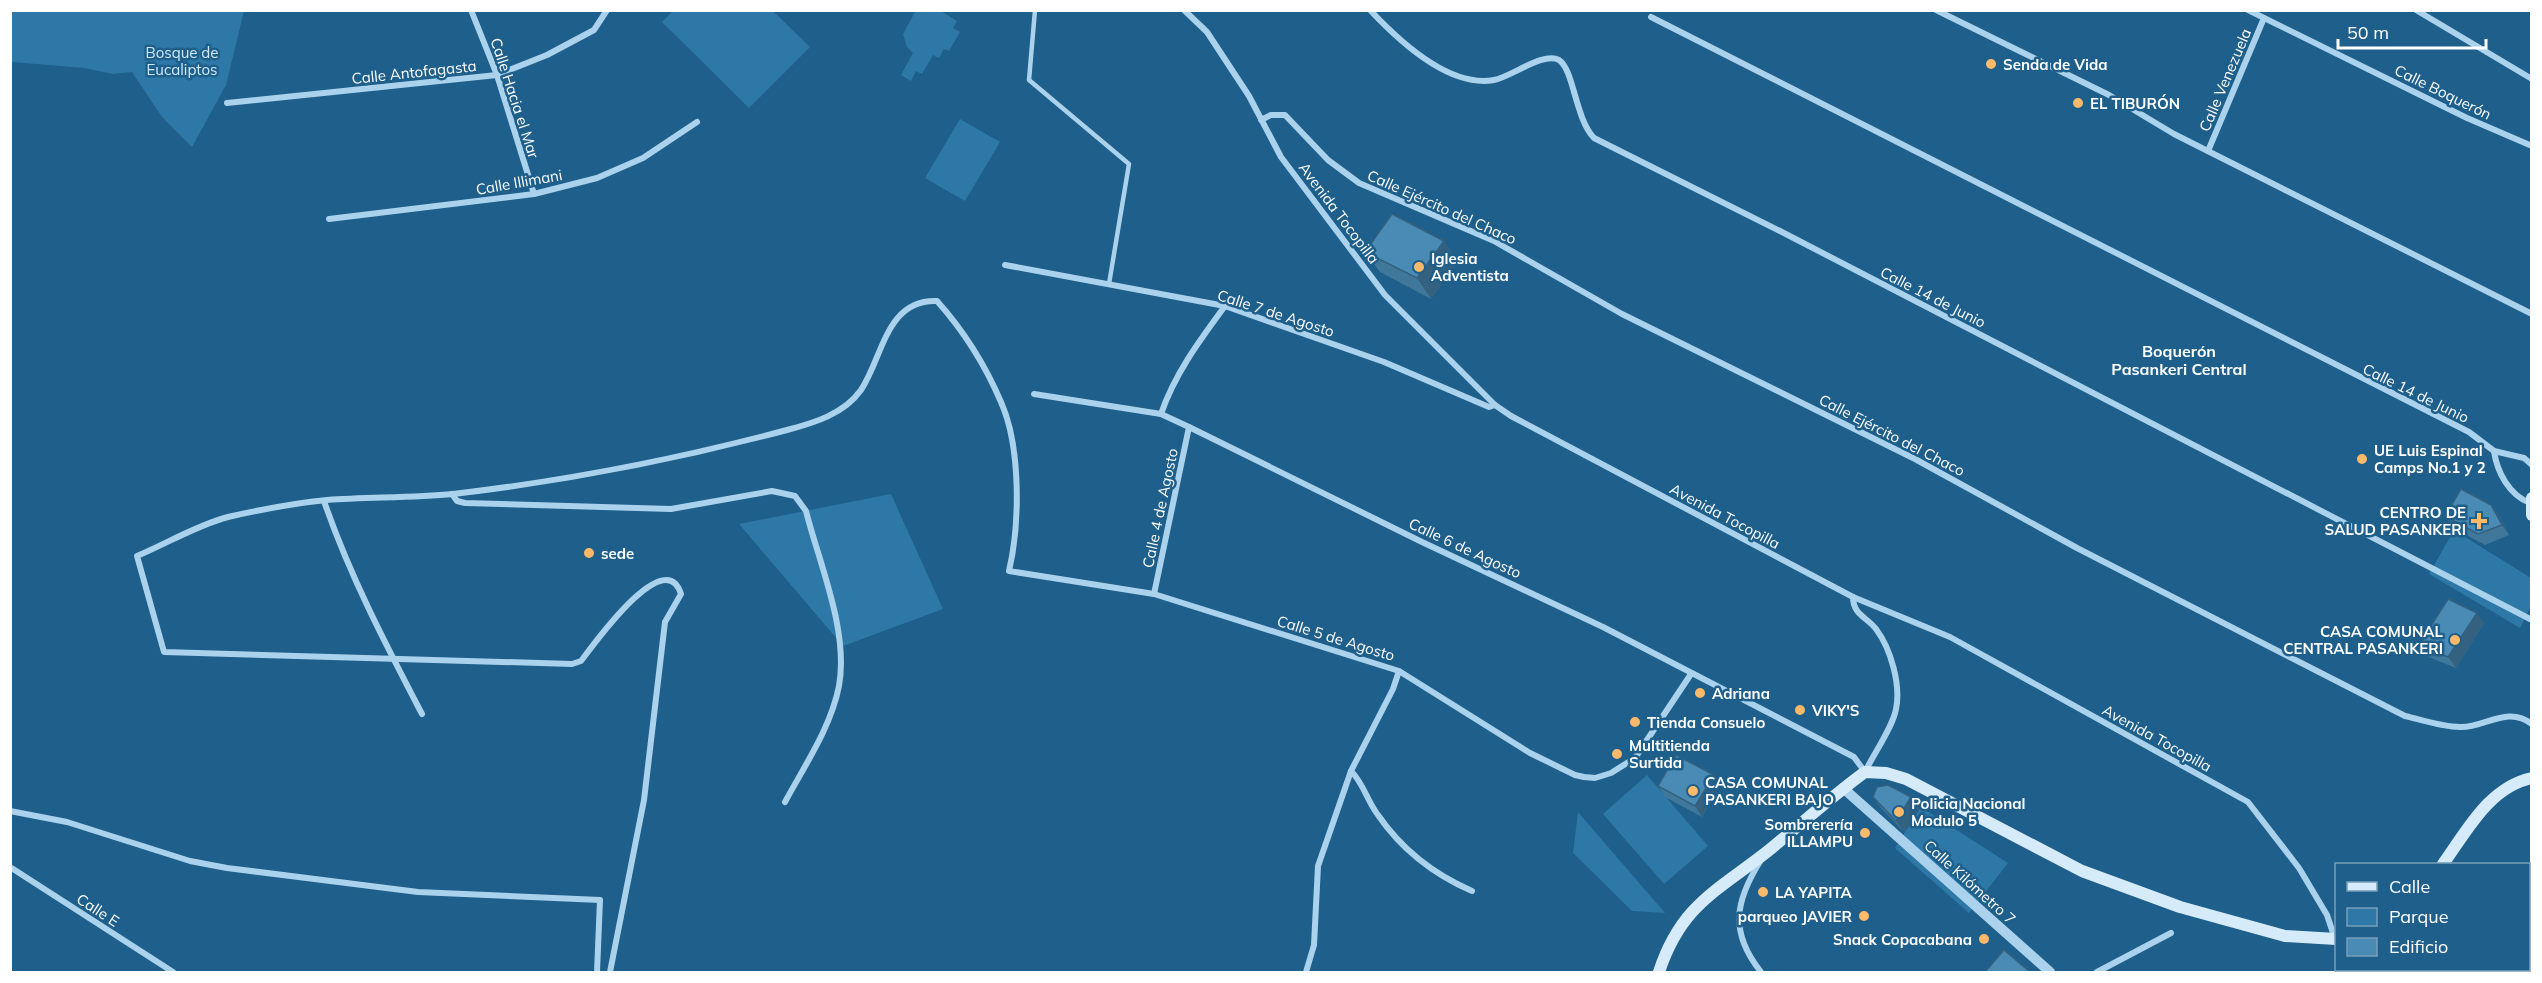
<svg xmlns="http://www.w3.org/2000/svg" width="2542" height="983" font-family="Mulish,sans-serif">
<rect width="100%" height="100%" fill="#1e5f8b"/>
<g fill="#2e78a7">
<polygon points="11,10 244,10 244,11 226,85 192,147 162,117 132,72 112,74 85,68 12,62"/>
<polygon points="916,10 941,11 957,21 953,28 960,32 949,51 944,49 939,58 933,55 922,74 916,71 911,81 901,75 913,53 907,47 903,34"/>
<polygon points="673,11 773,11 810,47 749,108 662,22"/>
<polygon points="960,119 1000,142 965,201 925,178"/>
<polygon points="891,494 943,609 843,646 739,524"/>
<polygon points="2454,530 2531,578 2531,606 2520,628 2429,574"/>
<polygon points="1647,775 1708,846 1664,884 1603,814"/>
<polygon points="1921,807 2008,863 1969,913 1895,848"/>
<polygon points="1578,812 1665,913 1632,911 1573,853"/>
</g>
<g fill="none" stroke-linecap="round" stroke-linejoin="round">
<polyline stroke="#aad2ec" stroke-width="4.5" points="1035,10 1029,80 1129,164 1109,284"/>
<g stroke="#aad2ec" stroke-width="6">
<polyline points="471,10 497,75 534,194"/>
<polyline points="1184,10 1207,32 1249,96 1281,157 1385,295 1495,405 1511,416 1853,597 1950,637 2248,802 2299,868 2327,915 2335,939"/>
<path d="M1370 10C1399 41 1449 88 1494 80 1511 77 1544 51 1559 60 1574 70 1575 118 1594 138L1780 231 2532 620"/>
<polyline points="1936,10 2109,95 2174,134 2532,314"/>
<polyline points="2248,10 2467,118 2532,146"/>
<polyline points="2416,10 2532,79"/>
<polyline points="1651,17 2469,432 2494,451 2524,458 2532,465"/>
<polyline points="227,103 497,75 547,55 594,30 607,10"/>
<path d="M1261 120 1271 115H1285L1328 160 1359 183 1494 241 1622 314 1915 459 2077 548 2405 716C2422 720 2442 727 2460 727 2485 728 2507 705 2532 724"/>
<polyline points="2208,151 2264,18"/>
<polyline points="329,219 534,194 597,178 643,158 697,122"/>
<polyline points="1005,265 1225,306 1384,362 1489,407 1495,405"/>
<path d="M1034 394 1161 414 1189 427 1422 542 1603 627 1854 757 1865 772C1873 755 1893 727 1896 709 1901 685 1891 649 1876 629 1867 617 1853 615 1853 597"/>
<path d="M1161 414C1175 373 1200 340 1225 306"/>
<path d="M2494 451C2497 472 2509 495 2530 503"/>
<path d="M452 494 457 501 465 503 671 509 772 491 795 496 806 511C819 563 849 631 839 686 831 727 805 765 785 802"/>
<path d="M324 501C349 574 386 645 422 714"/>
<polyline points="1154,594 1189,427"/>
<path d="M1351 771C1364 784 1367 801 1378 815 1402 850 1433 874 1472 891"/>
<polyline points="10,811 67,822 190,861 227,868 418,892 600,900 597,972"/>
<path d="M1761 860C1735 901 1729 932 1761 972"/>
<polyline points="10,867 173,972"/>
<path d="M610 972 644 800 665 622 681 594C665 543 592 647 581 661L572 664 164 652 137 556C166 544 197 525 228 517 259 510 295 503 327 500 369 497 411 498 453 494 565 481 678 459 787 430 814 423 844 414 861 390 883 357 886 299 937 301 963 330 986 367 1001 402 1021 447 1020 524 1009 571L1154 594 1399 671 1530 753 1575 775 1584 777 1595 778 1611 773 1635 758 1691 674"/>
<polyline points="1306,972 1314,945 1318,866 1351,771 1393,689 1399,671"/>
<polyline points="2097,972 2171,933"/>
</g>
<polyline stroke="#aad2ec" stroke-width="10" points="1843,788 2050,972"/>
<g stroke="#d6ebf9" stroke-width="12">
<polyline points="2532,498 2532,515"/>
<path d="M2443 864C2467 831 2489 787 2532 778"/>
<path d="M1659 972C1681 905 1717 891 1768 851 1800 825 1831 797 1865 772L1886 773 1906 779 2082 871 2180 907 2285 936 2336 939"/>
</g>
</g>
<g fill="#40789c">
<polygon points="1365,252 1458,262 1431,299 1380,272"/>
<polygon points="2491,505 2499,516 2509,535 2485,545 2452,527 2445,516"/>
<polygon points="2484,623 2456,668 2426,656 2419,645"/>
<polygon points="1714,775 1721,785 1702,817 1665,797 1658,786"/>
<polygon points="1873,797 1911,797 1919,808 1904,832 1881,808"/>
</g>
<g fill="#34617f">
<polygon points="1444,241 1458,262 1431,299 1417,278"/>
<polygon points="2491,505 2499,516 2509,535 2502,525"/>
<polygon points="2477,613 2484,623 2456,668 2448,657"/>
<polygon points="1714,775 1721,785 1702,817 1695,806"/>
<polygon points="1911,797 1919,808 1904,832 1896,821"/>
</g>
<g fill="#4a8bb5" stroke="#34617f" stroke-width="1.5">
<polygon points="1392,214 1444,241 1417,278 1365,252"/>
<polygon points="2461,489 2491,505 2502,525 2478,534 2445,516"/>
<polygon points="2448,599 2477,613 2448,657 2419,645"/>
<polygon points="1676,755 1714,775 1695,806 1658,786"/>
<polygon points="1888,785 1911,797 1896,821 1873,797 1877,787"/>
<polygon points="2004,950 2030,972 1985,972"/>
</g>
<g fill="#fbb969" stroke="#1e5f8b" stroke-width="2">
<circle cx="1991" cy="64" r="6"/>
<circle cx="2078" cy="103" r="6"/>
<circle cx="1419" cy="267" r="6"/>
<circle cx="2362" cy="459" r="6"/>
<path d="M2476 512h6v6h6v6h-6v6h-6v-6h-6v-6h6z"/>
<circle cx="589" cy="553" r="6"/>
<circle cx="2455" cy="640" r="6"/>
<circle cx="1700" cy="693" r="6"/>
<circle cx="1800" cy="710" r="6"/>
<circle cx="1635" cy="722" r="6"/>
<circle cx="1617" cy="754" r="6"/>
<circle cx="1693" cy="791" r="6"/>
<circle cx="1899" cy="812" r="6"/>
<circle cx="1865" cy="833" r="6"/>
<circle cx="1763" cy="892" r="6"/>
<circle cx="1864" cy="916" r="6"/>
<circle cx="1984" cy="939" r="6"/>
</g>
<g text-anchor="middle" dominant-baseline="central" stroke-width="5" stroke-linejoin="round" paint-order="stroke">
<g font-size="15" fill="#cfe9f9" stroke="#1e5f8b">
<text x="182" y="52">Bosque de<tspan x="182" dy="17">Eucaliptos</tspan></text>
</g>
<g font-size="15" font-weight="bold" fill="#fff" stroke="#1e5f8b" text-anchor="start">
<text x="2003" y="64">Senda de Vida</text>
<text x="2090" y="103">EL TIBURÓN</text>
<text x="1431" y="258">Iglesia<tspan x="1431" dy="17">Adventista</tspan></text>
<text x="2374" y="450">UE Luis Espinal<tspan x="2374" dy="17">Camps No.1 y 2</tspan></text>
<text x="2466" y="512" text-anchor="end">CENTRO DE<tspan x="2466" dy="17">SALUD PASANKERI</tspan></text>
<text x="601" y="553">sede</text>
<text x="2443" y="631" text-anchor="end">CASA COMUNAL<tspan x="2443" dy="17">CENTRAL PASANKERI</tspan></text>
<text x="1712" y="693">Adriana</text>
<text x="1812" y="710">VIKY'S</text>
<text x="1647" y="722">Tienda Consuelo</text>
<text x="1629" y="745">Multitienda<tspan x="1629" dy="17">Surtida</tspan></text>
<text x="1705" y="782">CASA COMUNAL<tspan x="1705" dy="17">PASANKERI BAJO</tspan></text>
<text x="1911" y="803">Policia Nacional<tspan x="1911" dy="17">Modulo 5</tspan></text>
<text x="1853" y="824" text-anchor="end">Sombrerería<tspan x="1853" dy="17">ILLAMPU</tspan></text>
<text x="1775" y="892">LA YAPITA</text>
<text x="1852" y="916" text-anchor="end">parqueo JAVIER</text>
<text x="1972" y="939" text-anchor="end">Snack Copacabana</text>
</g>
<g font-size="15" fill="#fff" stroke="#1e5f8b">
<text transform="translate(414 72) rotate(-6)">Calle Antofagasta</text>
<text transform="translate(2225 80) rotate(-67)">Calle Venezuela</text>
<text transform="translate(2443 92) rotate(26)">Calle Boquerón</text>
<text transform="translate(515 98) rotate(72)">Calle Hacia el Mar</text>
<text transform="translate(519 182) rotate(-10)">Calle Illimani</text>
<text transform="translate(1442 207) rotate(24)">Calle Ejército del Chaco</text>
<text transform="translate(1339 213) rotate(53)">Avenida Tocopilla</text>
<text transform="translate(1933 297) rotate(27)">Calle 14 de Junio</text>
<text transform="translate(1276 313) rotate(18)">Calle 7 de Agosto</text>
<text transform="translate(2416 393) rotate(26)">Calle 14 de Junio</text>
<text transform="translate(1892 435) rotate(27)">Calle Ejército del Chaco</text>
<text transform="translate(1160 508) rotate(-78)">Calle 4 de Agosto</text>
<text transform="translate(1725 516) rotate(28)">Avenida Tocopilla</text>
<text transform="translate(1465 548) rotate(25)">Calle 6 de Agosto</text>
<text transform="translate(1336 638) rotate(17)">Calle 5 de Agosto</text>
<text transform="translate(2157 738) rotate(29)">Avenida Tocopilla</text>
<text transform="translate(1970 882) rotate(42)">Calle Kilómetro 7</text>
<text transform="translate(98 910) rotate(33)">Calle E</text>
</g>
<g font-size="16" font-weight="bold" fill="#fff" stroke="#1e5f8b">
<text x="2179" y="351">Boquerón<tspan x="2179" dy="18">Pasankeri Central</tspan></text>
</g>
</g>
<rect width="2542" height="983" fill="none" stroke="#ffffff" stroke-width="24"/>
<rect x="2335" y="863" width="195" height="108" fill="#1e5f8b" stroke="#789fb9" stroke-width="1.5"/>
<rect x="2347" y="882" width="30" height="9" fill="#d6ebf9" stroke="#789fb9" stroke-width="1.5"/>
<text x="2389" y="893" font-size="18" fill="#ffffff">Calle</text>
<rect x="2347" y="908" width="30" height="18" fill="#2e78a7" stroke="#789fb9" stroke-width="1.5"/>
<text x="2389" y="923" font-size="18" fill="#ffffff">Parque</text>
<rect x="2347" y="938" width="30" height="18" fill="#4a8bb5" stroke="#789fb9" stroke-width="1.5"/>
<text x="2389" y="953" font-size="18" fill="#ffffff">Edificio</text>
<path d="M2338 39v9h148v-9" fill="none" stroke="#ffffff" stroke-width="3"/>
<text x="2347" y="39" font-size="18" fill="#ffffff" stroke="#1e5f8b" stroke-width="4.5" paint-order="stroke">50 m</text>
</svg>
